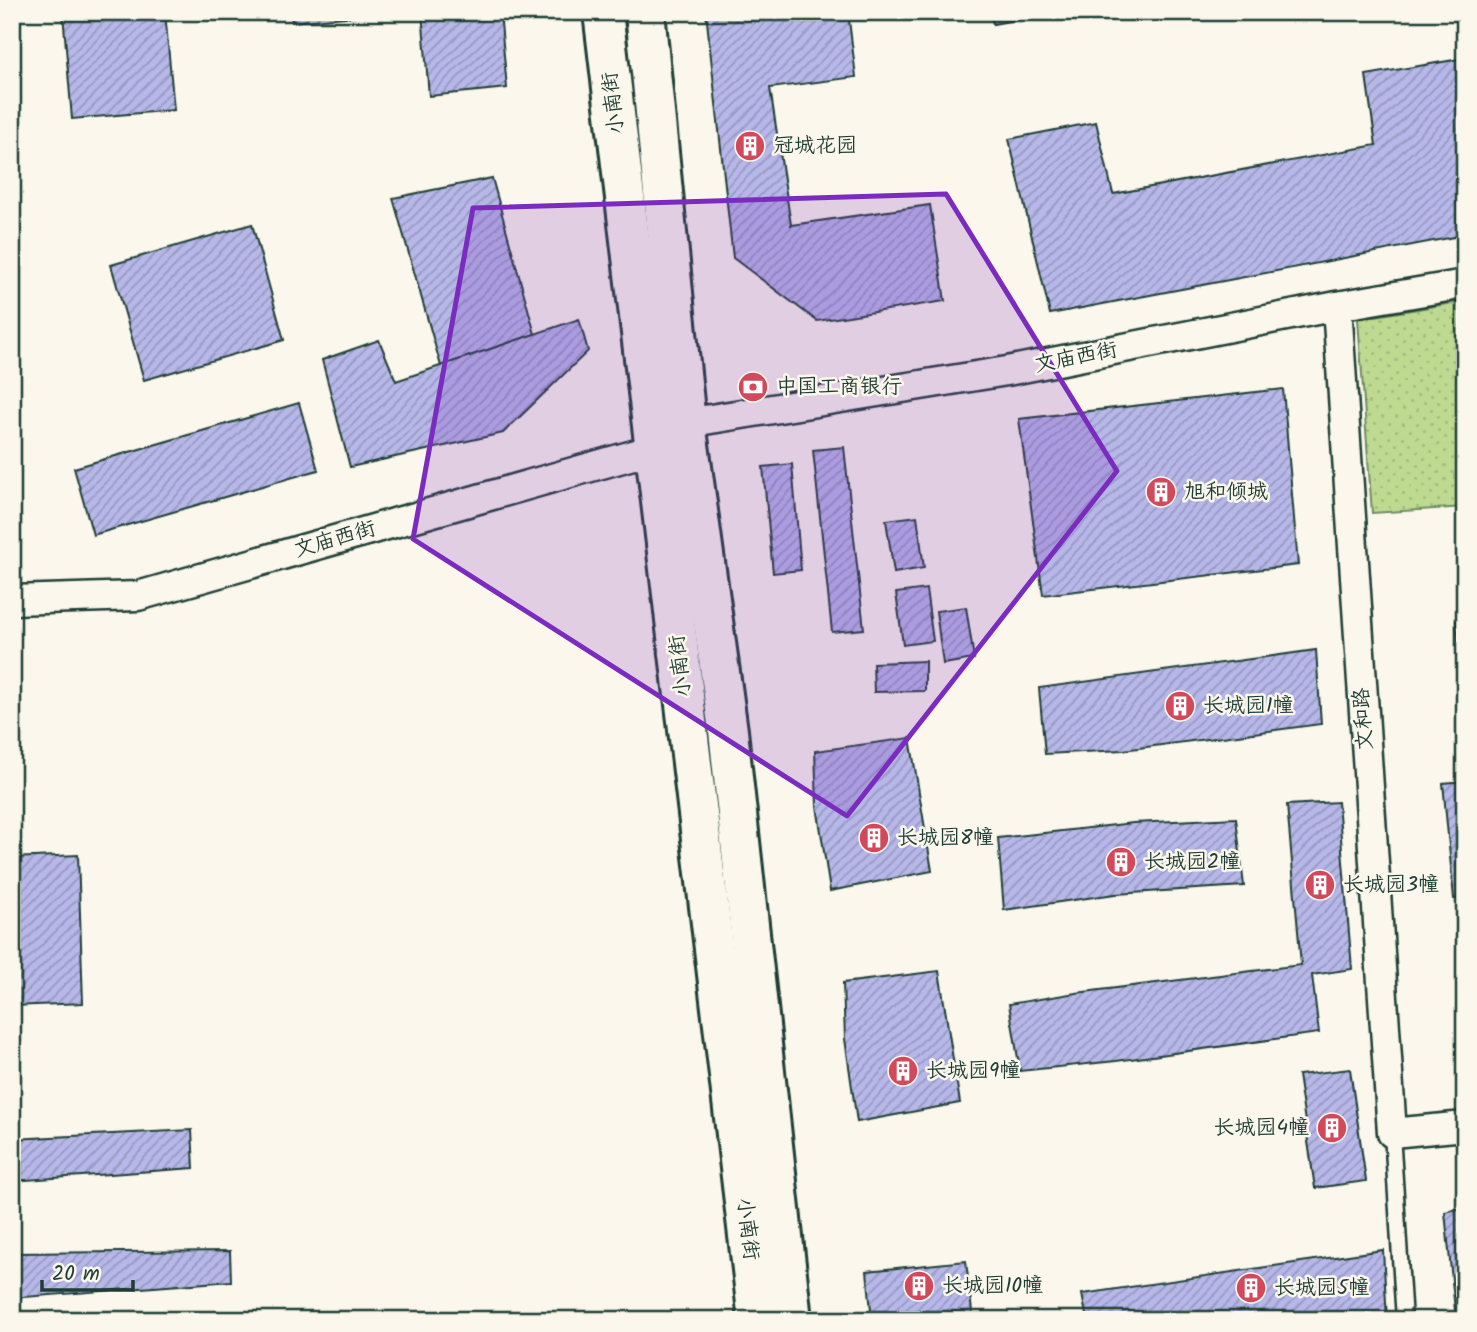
<svg xmlns="http://www.w3.org/2000/svg" width="1477" height="1332" font-family="Kalam,'LXGW WenKai TC',sans-serif">
<defs>
<pattern id="grass-dots" width="8" height="8" patternUnits="userSpaceOnUse" patternTransform="scale(1.75)"><rect width="8" height="8" fill="#beda91"/><path d="M2 2h.1M6 6h.1" fill="none" stroke="#a3bc7e" stroke-width="1.8" stroke-linecap="round"/></pattern>
<pattern id="building-hatch" width="6" height="6" patternUnits="userSpaceOnUse" patternTransform="scale(1.75)"><rect width="6" height="6" fill="#b7b8e9"/><path d="M-1 1l2-2M0 6l6-6M5 7l2-2" fill="none" stroke="#9497be"/></pattern>
</defs>
<rect width="100%" height="100%" fill="#fbf7ec"/>
<filter id="ink" filterUnits="userSpaceOnUse"><feTurbulence type="fractalNoise" baseFrequency=".0143" numOctaves="2"/><feDisplacementMap in="SourceGraphic" scale="14" xChannelSelector="R" yChannelSelector="G"/><feConvolveMatrix kernelMatrix="1 2 1 2 8 2 1 2 1" color-interpolation-filters="sRGB"/></filter>
<g filter="url(#ink)">
<polygon fill="url(#grass-dots)" stroke="#6e8c62" stroke-width="2" points="1465,301 1465,507 1372,513 1358,319"/>
<g fill="url(#building-hatch)" stroke="#1f3d34" stroke-width="2">
<polygon points="165,12 174,110 72,119 63,13"/>
<polygon points="291,12 400,12 292,22"/>
<polygon points="422,12 500,12 507,88 429,96"/>
<polygon points="706,12 848,12 856,77 770,88 791,225 930,205 945,301 817,321 733,258"/>
<polygon points="990,12 1059,12 993,24"/>
<polygon points="1460,59 1465,80 1465,235 1050,314 1009,139 1096,122 1113,194 1376,145 1366,75"/>
<polygon points="492,178 535,334 441,366 393,198"/>
<polygon points="252,224 284,340 144,380 111,265"/>
<polygon points="579,319 588,351 503,433 350,467 322,360 379,340 396,381"/>
<polygon points="1283,389 1298,565 1043,595 1019,419"/>
<polygon points="299,403 318,470 93,535 74,468"/>
<polygon points="844,447 864,629 832,632 813,450"/>
<polygon points="792,464 801,570 773,573 763,467"/>
<polygon points="917,516 924,568 894,573 886,520"/>
<polygon points="926,589 933,641 903,645 896,593"/>
<polygon points="966,607 974,659 943,664 936,611"/>
<polygon points="1465,620 1465,684 1462,684 1456,621"/>
<polygon points="1316,650 1321,724 1123,750 1045,754 1039,688"/>
<polygon points="925,661 925,691 874,692 873,663"/>
<polygon points="910,738 932,871 830,891 817,806 815,751"/>
<polygon points="1465,781 1465,898 1454,899 1443,783"/>
<polygon points="1338,802 1352,969 1312,975 1319,1033 1116,1061 1020,1071 1009,1004 1076,993 1301,965 1287,805"/>
<polygon points="1236,818 1244,886 1115,894 1004,910 998,838 1133,823"/>
<polygon points="78,855 83,1003 12,1006 12,858"/>
<polygon points="939,971 960,1103 857,1122 845,1039 843,983"/>
<polygon points="1350,1069 1366,1181 1315,1188 1298,1075"/>
<polygon points="192,1130 194,1168 12,1181 12,1139"/>
<polygon points="1465,1207 1465,1320 1456,1320 1445,1212"/>
<polygon points="1383,1250 1387,1320 1087,1320 1082,1294"/>
<polygon points="230,1251 231,1281 12,1298 12,1253"/>
<polygon points="966,1261 973,1320 872,1320 867,1271"/>
</g>
<g fill="none" stroke-linecap="round" stroke-linejoin="round">
<g stroke="#1f3d34" stroke-width="19">
<polyline id="service" points="1392,1133 1404,1320"/>
</g>
<g stroke="#1f3d34" stroke-width="33">
<g id="minor">
<polyline points="1337,306 1392,1133 1465,1126"/>
<polyline points="686,423 1007,371 1337,306 1465,284"/>
<polyline points="12,600 138,596 654,449"/>
</g>
</g>
<g stroke="#1f3d34" stroke-width="44">
<g id="secondary">
<polyline points="603,12 758,1320"/>
<polyline points="645,12 686,423 728,731 792,1320"/>
</g>
</g>
<use href="#service" stroke="#fbf7ec" stroke-width="14"/>
<use href="#minor" stroke="#fbf7ec" stroke-width="28"/>
<use href="#secondary" stroke="#fbf7ec" stroke-width="38"/>
</g>
</g>
<path fill="#7b2cbf" fill-opacity="0.2" stroke="#7b2cbf" stroke-width="5" stroke-linejoin="round" d="M946 194 1117 471 847 816 413 539 473 208Z"/>
<defs>
<g id="building-disc" transform="scale(1.575)"><circle r="9.5" fill="#d1495b" stroke="#fbf7ec"/><path d="M-4-6H4V6H1V3H-1V6H-4ZM-2.5-4.3h1.7v1.8h-1.7ZM.8-4.3h1.7v1.8H.8ZM-2.5-1h1.7V.8h-1.7ZM.8-1h1.7V.8H.8Z" fill="#fff"/></g>
<g id="bank-disc" transform="scale(1.575)"><circle r="9.5" fill="#d1495b" stroke="#fbf7ec"/><path d="M-6-4H6V4H-6ZM0-2.3a2.3 2.3 0 1 0 0 4.6a2.3 2.3 0 1 0 0-4.6Z" fill="#fff"/></g>
</defs>
<g fill-rule="evenodd">
<use href="#building-disc" x="750" y="146"/>
<use href="#bank-disc" x="753" y="387"/>
<use href="#building-disc" x="1161" y="492"/>
<use href="#building-disc" x="1180" y="706"/>
<use href="#building-disc" x="874" y="838"/>
<use href="#building-disc" x="1121" y="862"/>
<use href="#building-disc" x="1320" y="885"/>
<use href="#building-disc" x="903" y="1071"/>
<use href="#building-disc" x="1332" y="1128"/>
<use href="#building-disc" x="919" y="1286"/>
<use href="#building-disc" x="1251" y="1288"/>
</g>
<g text-anchor="middle" dominant-baseline="central" stroke-width="5" stroke-linejoin="round" paint-order="stroke">
<g font-size="21" fill="#1f3d34" stroke="#fbf7ec">
<text transform="translate(614 103) rotate(-97)">小南街</text>
<text transform="translate(1076 358) rotate(-11)">文庙西街</text>
<text transform="translate(335 540) rotate(-16)">文庙西街</text>
<text transform="translate(681 666) rotate(-97)">小南街</text>
<text transform="translate(1364 719) rotate(-94)">文和路</text>
<text transform="translate(747 1229) rotate(83)">小南街</text>
</g>
<g font-size="21" fill="#1f3d34" stroke="#fbf7ec" text-anchor="start">
<text x="773" y="146">冠城花园</text>
<text x="776" y="387">中国工商银行</text>
<text x="1184" y="492">旭和倾城</text>
<text x="1203" y="706">长城园1幢</text>
<text x="897" y="838">长城园8幢</text>
<text x="1144" y="862">长城园2幢</text>
<text x="1343" y="885">长城园3幢</text>
<text x="926" y="1071">长城园9幢</text>
<text x="1309" y="1128" text-anchor="end">长城园4幢</text>
<text x="942" y="1286">长城园10幢</text>
<text x="1274" y="1288">长城园5幢</text>
</g>
</g>
<rect width="1477" height="1332" fill="none" stroke="#fbf7ec" stroke-width="42"/>
<rect x="21" y="21" width="1435" height="1290" fill="none" stroke="#1f3d34" stroke-width="2.5" filter="url(#ink)"/>
<path d="M42 1280v10h91v-10" fill="none" stroke="#1f3d34" stroke-width="3.5"/>
<text x="52" y="1280" font-size="21" fill="#1f3d34" stroke="#fbf7ec" stroke-width="5" paint-order="stroke">20 m</text>
</svg>
